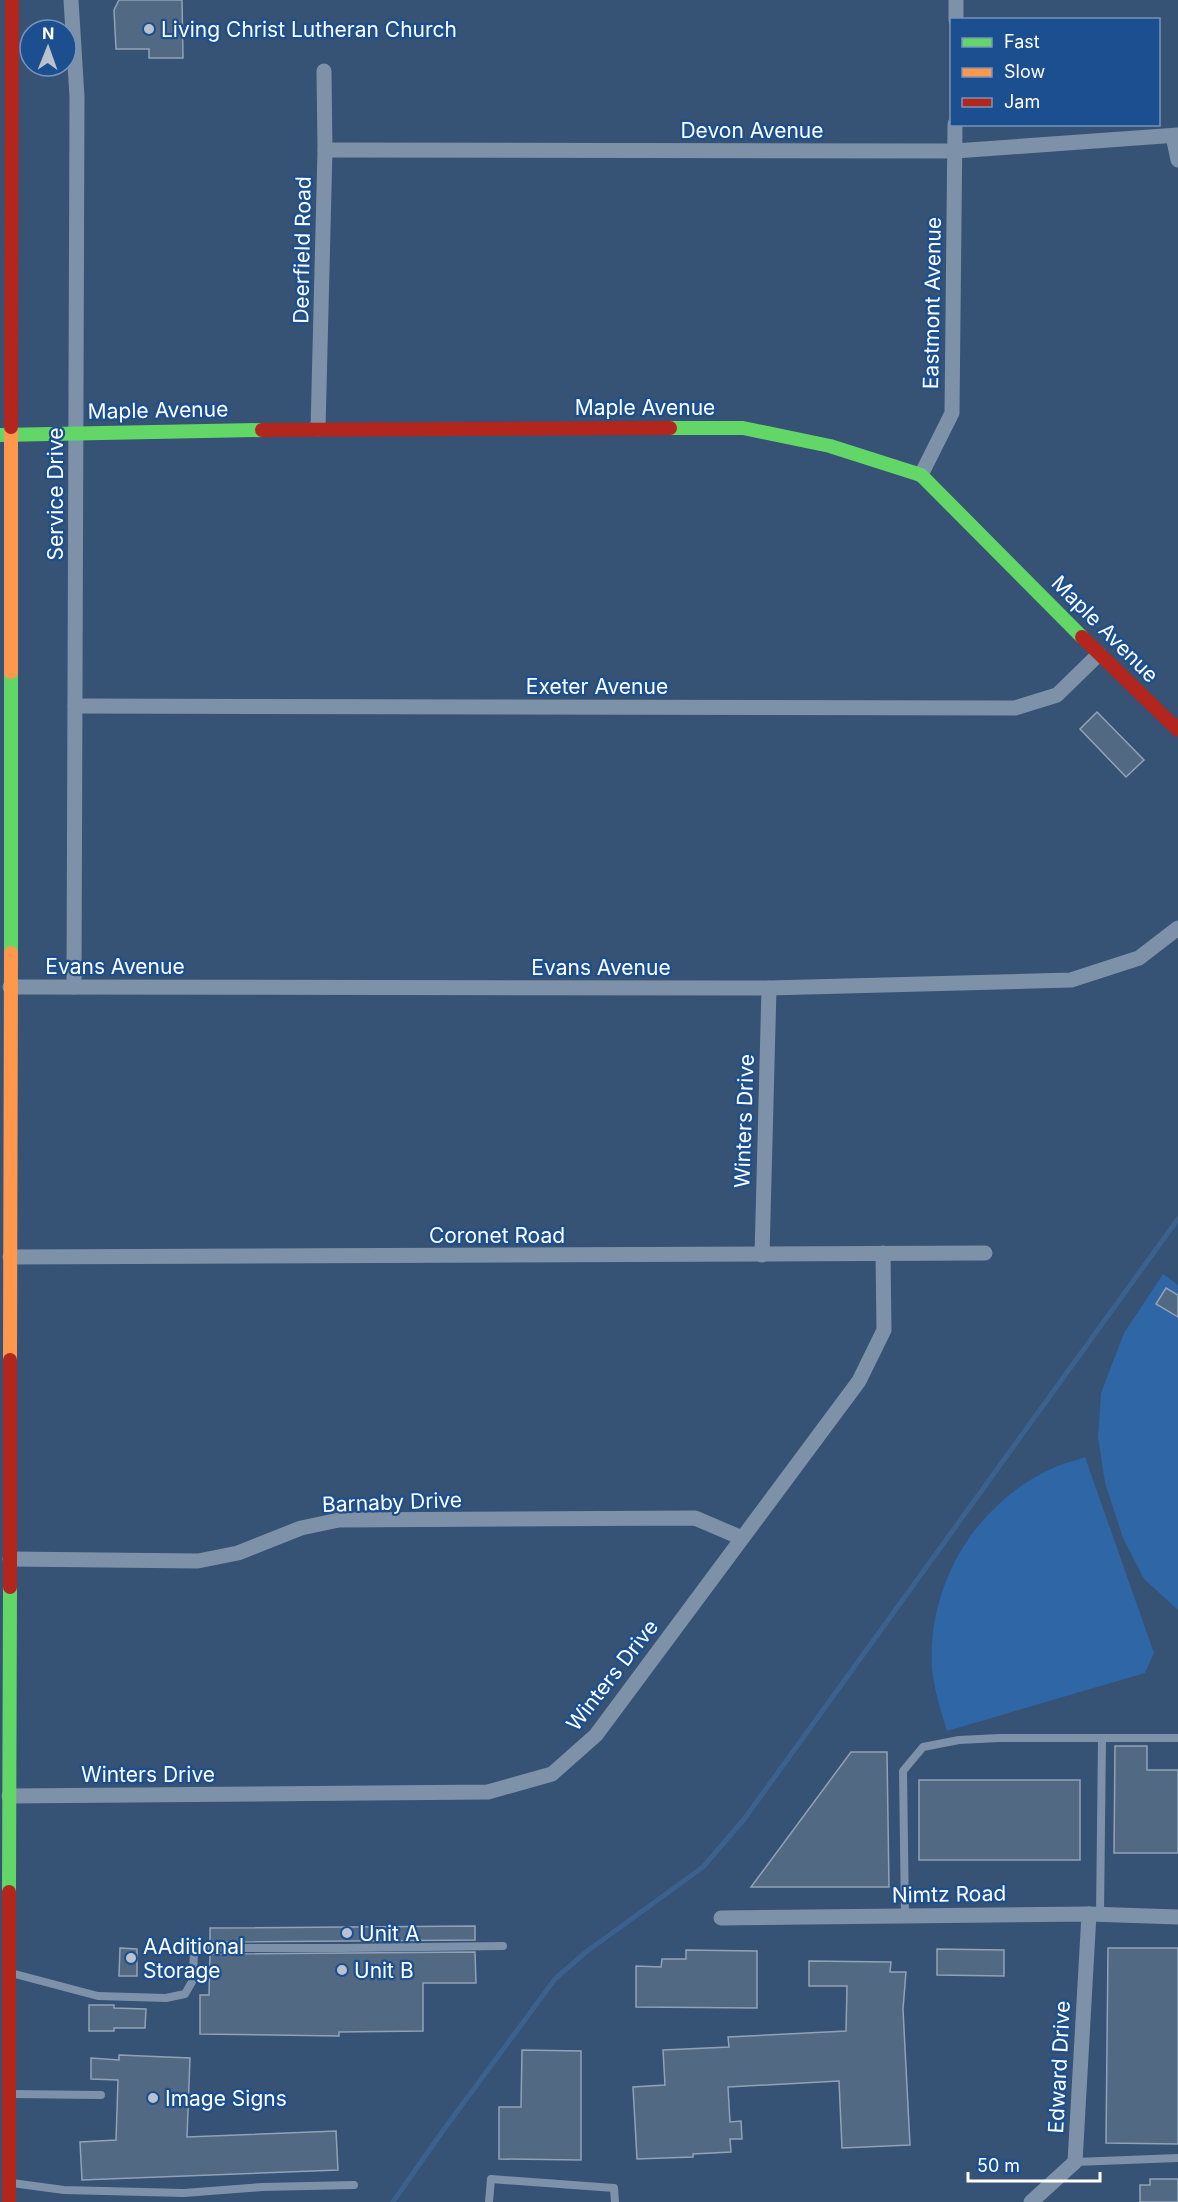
<svg xmlns="http://www.w3.org/2000/svg" width="1178" height="2202" font-family="Inter,sans-serif">
<rect width="100%" height="100%" fill="#365274"/>
<g fill="#2f66a5">
<polygon points="1163,1274 1178,1285 1178,1610 1144,1579 1123,1538 1105,1483 1098,1437 1101,1393 1124,1333"/>
<path d="M1085 1457 1154 1653 1145 1673 947 1731C941 1711 934 1690 932 1669 927 1583 976 1502 1055 1467 1064 1463 1075 1461 1085 1457Z"/>
</g>
<g fill="none" stroke-linecap="round" stroke-linejoin="round">
<polyline stroke="#3b618d" stroke-width="5" points="393,2202 442,2132 555,1979 586,1952 703,1867 745,1818 1178,1219"/>
</g>
<g fill="#526984" stroke="#92a2b6" stroke-width="1.5">
<polygon points="119,0 182,0 183,58 149,58 149,49 116,49 114,10"/>
<polygon points="1097,712 1144,760 1126,777 1080,729"/>
<polygon points="1166,1288 1178,1295 1178,1317 1156,1304"/>
<polygon points="1115,1746 1147,1746 1147,1770 1178,1770 1178,1853 1114,1853"/>
<polygon points="851,1752 887,1752 889,1887 751,1887"/>
<rect x="919" y="1780" width="161" height="80"/>
<polygon points="475,1926 475,1940 210,1942 210,1928"/>
<polygon points="120,1948 137,1949 137,1976 119,1976"/>
<polygon points="1108,1948 1178,1948 1178,2144 1106,2143"/>
<polygon points="937,1949 1004,1950 1004,1976 937,1975"/>
<polygon points="686,1950 757,1951 757,2008 636,2007 636,1966 661,1967 662,1959 686,1959"/>
<polygon points="475,1952 476,1983 423,1983 423,2031 339,2032 339,2036 200,2034 200,1995 209,1995 210,1954"/>
<polygon points="809,1961 891,1962 890,1972 906,1972 903,2009 910,2145 842,2148 839,2081 728,2087 730,2122 741,2121 742,2139 730,2139 731,2152 693,2154 693,2157 637,2159 633,2087 665,2085 663,2050 729,2047 728,2037 846,2031 847,1986 809,1986"/>
<polygon points="89,2005 114,2005 114,2008 146,2009 145,2028 114,2028 114,2031 89,2031"/>
<polygon points="522,2050 581,2051 581,2160 499,2159 499,2107 521,2107"/>
<polygon points="119,2055 190,2058 187,2137 336,2131 338,2170 82,2180 80,2142 116,2140 118,2080 91,2079 91,2058 119,2060"/>
<polygon points="1150,2179 1178,2179 1178,2202 1140,2202 1140,2185 1150,2185"/>
</g>
<g fill="none" stroke-linecap="round" stroke-linejoin="round">
<g stroke="#7d92a8" stroke-width="8">
<polyline points="1100,1915 1102,1738"/>
<polyline points="905,1916 903,1771 923,1747 959,1740 999,1738 1178,1738"/>
<polyline points="11,1973 98,1996 166,1998 185,1994 193,1980 194,1948 343,1948 503,1946"/>
<polyline points="10,2094 101,2095"/>
<polyline points="1075,2162 1178,2158"/>
<polyline points="12,2183 64,2190 184,2193 262,2187 354,2185"/>
<polyline points="489,2202 491,2179 614,2188 615,2202"/>
</g>
<g stroke="#7d92a8" stroke-width="15">
<polyline points="71,0 77,97 74,987"/>
<polyline points="956,20 956,0"/>
<polyline points="1173,136 1178,160"/>
<polyline points="325,150 955,151 1178,135"/>
<polyline points="318,429 325,150 324,71"/>
<polyline points="921,475 952,413 955,124"/>
<polyline points="75,706 1015,708 1057,695 1099,654"/>
<polyline points="10,987 769,988 1071,980 1139,958 1178,928"/>
<polyline points="762,1255 769,988"/>
<polyline points="10,1257 985,1253"/>
<polyline points="10,1559 198,1561 238,1553 301,1528 339,1520 695,1518 742,1538"/>
<polyline points="9,1796 488,1792 552,1774 596,1735 859,1381 884,1330 883,1253"/>
<polyline points="721,1918 1089,1914 1178,1917"/>
<polyline points="1031,2202 1075,2162 1089,1914"/>
</g>
<g stroke="#63d668" stroke-width="14">
<polyline points="670,428 743,428 830,446 921,475 1082,637"/>
<polyline points="0,435 262,430"/>
<polyline points="11,953 11,672"/>
<polyline points="9,1892 10,1587"/>
</g>
<g stroke="#ff974d" stroke-width="14">
<polyline points="11,672 11,427"/>
<polyline points="10,1360 11,953"/>
</g>
<g stroke="#b3261e" stroke-width="14">
<polyline points="11,427 12,0"/>
<polyline points="262,430 670,428"/>
<polyline points="1082,637 1178,730"/>
<polyline points="10,1587 10,1360"/>
<polyline points="9,2202 9,1892"/>
</g>
</g>
<g fill="#b9c2ce" stroke="#1b4f8f" stroke-width="2">
<circle cx="149" cy="29" r="6"/>
<circle cx="347" cy="1933" r="6"/>
<circle cx="131" cy="1958" r="6"/>
<circle cx="342" cy="1970" r="6"/>
<circle cx="153" cy="2098" r="6"/>
</g>
<g text-anchor="middle" dominant-baseline="central" stroke-width="4.5" stroke-linejoin="round" paint-order="stroke">
<g font-size="21" fill="#fff" stroke="#1b4f8f" text-anchor="start">
<text x="161" y="29">Living Christ Lutheran Church</text>
<text x="359" y="1933">Unit A</text>
<text x="143" y="1946">AAditional<tspan x="143" dy="24">Storage</tspan></text>
<text x="354" y="1970">Unit B</text>
<text x="165" y="2098">Image Signs</text>
</g>
<g font-size="21" fill="#fff" stroke="#1b4f8f">
<text x="752" y="130">Devon Avenue</text>
<text transform="translate(302 250) rotate(-89)">Deerfield Road</text>
<text transform="translate(932 303) rotate(-89)">Eastmont Avenue</text>
<text x="645" y="407">Maple Avenue</text>
<text transform="translate(158 410) rotate(-1)">Maple Avenue</text>
<text transform="translate(55 494) rotate(-90)">Service Drive</text>
<text transform="translate(1105 629) rotate(45)">Maple Avenue</text>
<text x="597" y="686">Exeter Avenue</text>
<text x="115" y="966">Evans Avenue</text>
<text x="601" y="967">Evans Avenue</text>
<text transform="translate(744 1121) rotate(-88)">Winters Drive</text>
<text x="497" y="1235">Coronet Road</text>
<text transform="translate(392 1502) rotate(-2)">Barnaby Drive</text>
<text transform="translate(612 1675) rotate(-52)">Winters Drive</text>
<text x="148" y="1774">Winters Drive</text>
<text transform="translate(949 1894) rotate(-1)">Nimtz Road</text>
<text transform="translate(1059 2067) rotate(-87)">Edward Drive</text>
</g>
</g>
<rect x="950" y="18" width="210" height="108" fill="#1b4f8f" stroke="#7695bc" stroke-width="1.5"/>
<rect x="962" y="38" width="30" height="9" fill="#63d668" stroke="#7695bc" stroke-width="1.5"/>
<text x="1004" y="48" font-size="18" fill="#ffffff">Fast</text>
<rect x="962" y="68" width="30" height="9" fill="#ff974d" stroke="#7695bc" stroke-width="1.5"/>
<text x="1004" y="78" font-size="18" fill="#ffffff">Slow</text>
<rect x="962" y="98" width="30" height="9" fill="#b3261e" stroke="#7695bc" stroke-width="1.5"/>
<text x="1004" y="108" font-size="18" fill="#ffffff">Jam</text>
<g transform="translate(48 48) rotate(1)"><circle r="28" fill="#1b4f8f" stroke="#7695bc" stroke-width="1.5"/>
<path d="M0-4.5L10 22L0 15L-10 22Z" fill="#b9c2ce"/>
<text y="-9" font-size="16" font-weight="bold" text-anchor="middle" fill="#ffffff">N</text>
</g>
<path d="M968 2172v9h132v-9" fill="none" stroke="#ffffff" stroke-width="3"/>
<text x="977" y="2172" font-size="18" fill="#ffffff" stroke="#1b4f8f" stroke-width="4.5" paint-order="stroke">50 m</text>
</svg>
